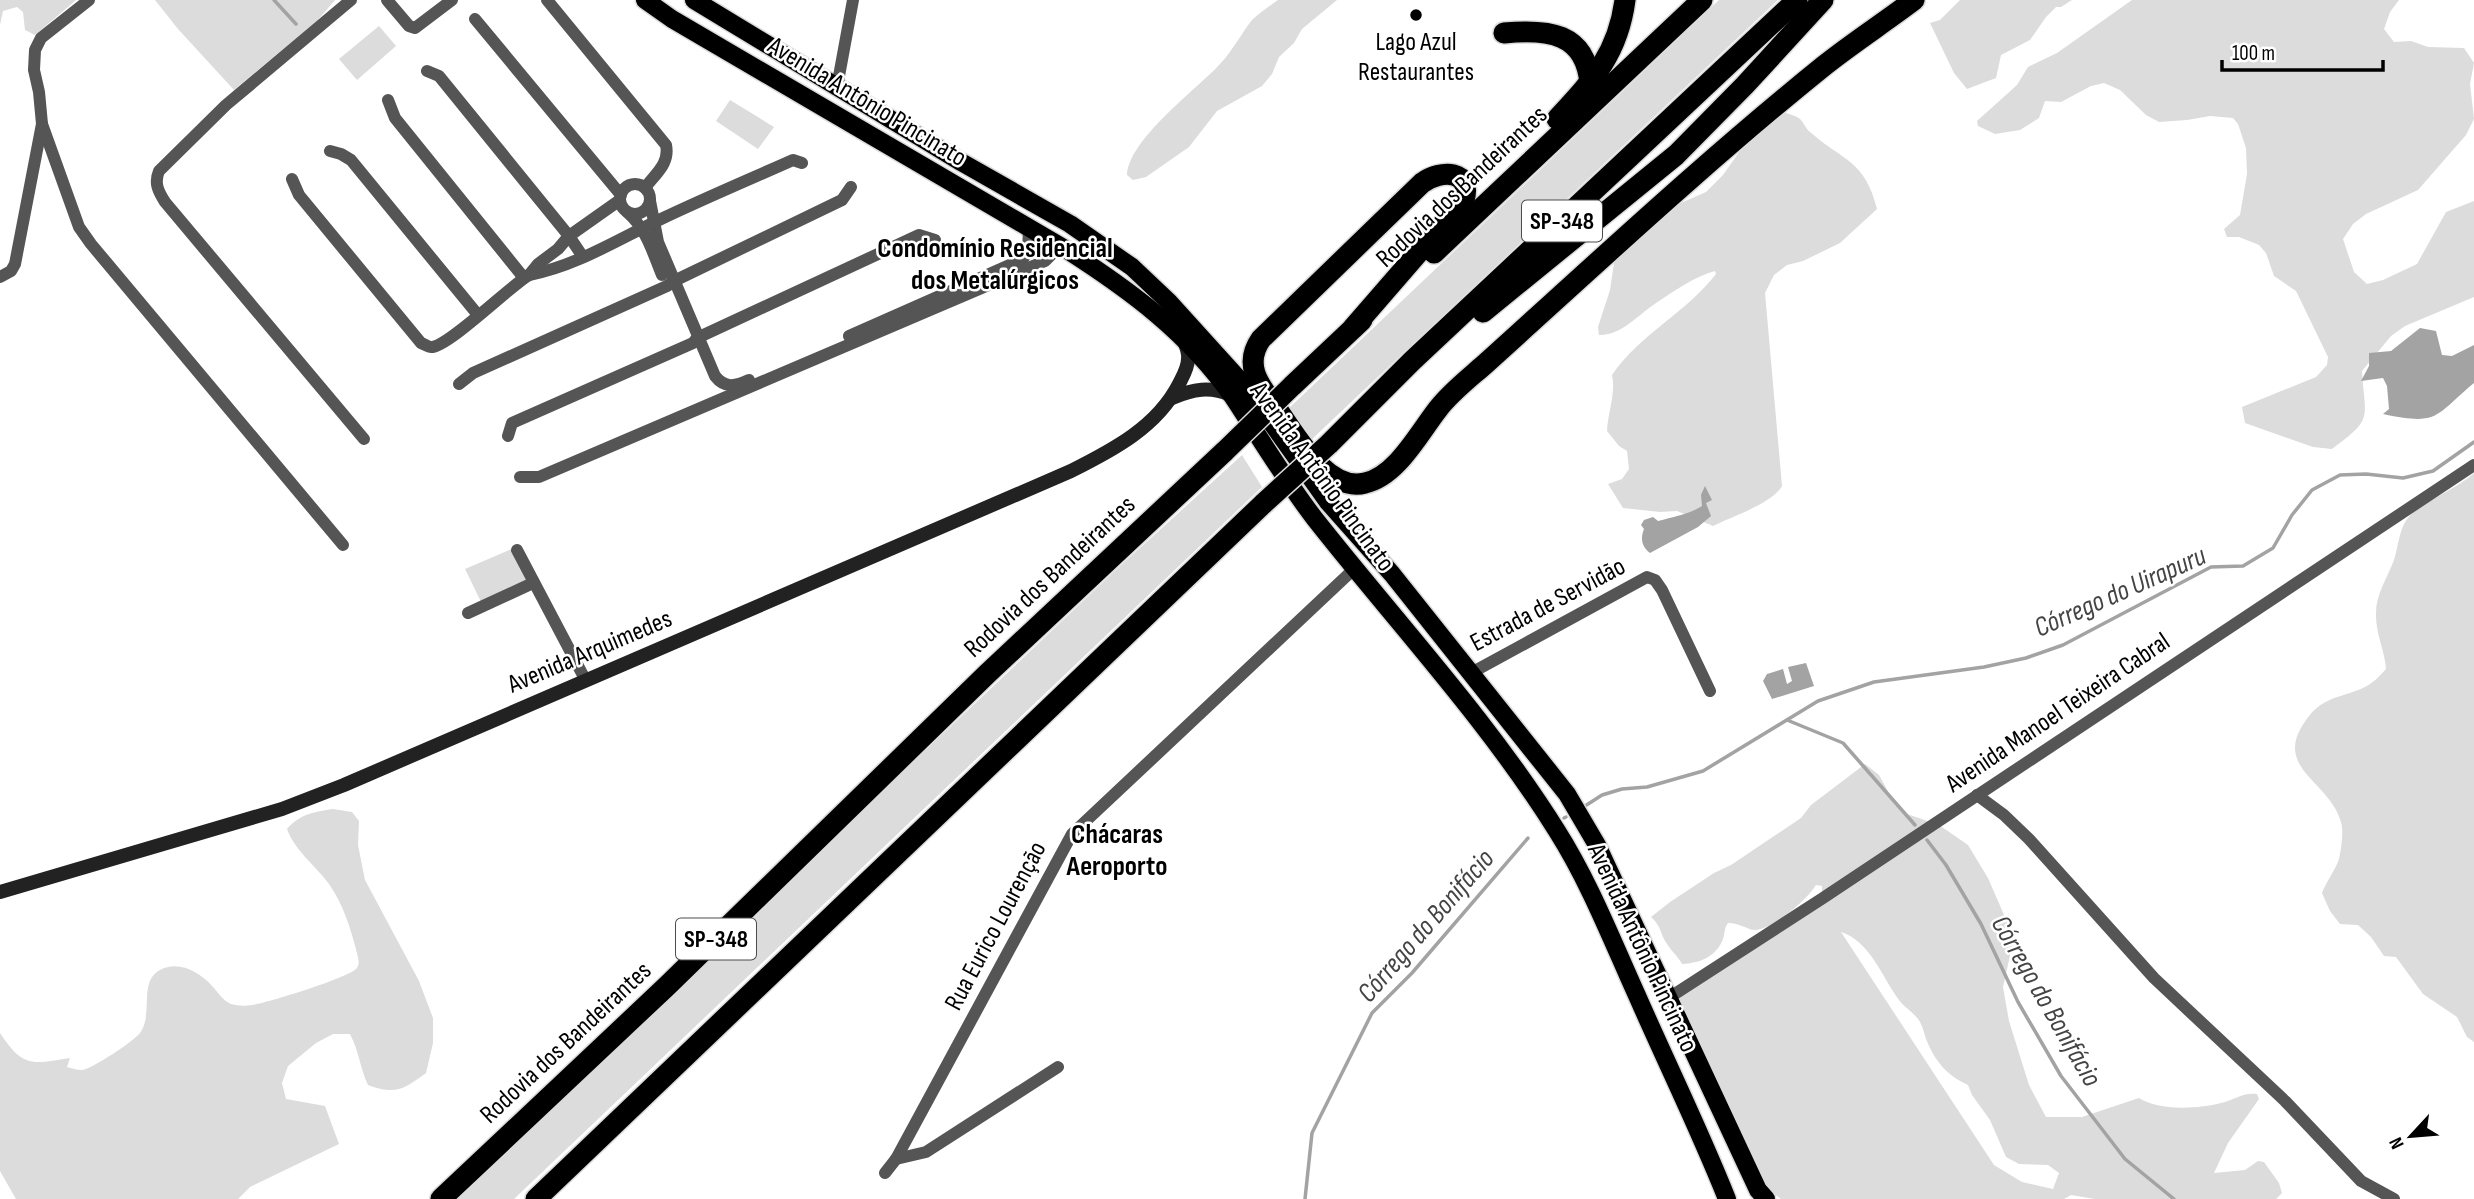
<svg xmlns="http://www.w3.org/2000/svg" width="2474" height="1199" font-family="'Sofia Sans Condensed',sans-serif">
<rect width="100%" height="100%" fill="#fff"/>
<g fill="#dcdcdc" fill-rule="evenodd">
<polygon points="0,0 76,0 35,35 25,30 23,12 17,7 3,11 0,25"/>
<polygon points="155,0 335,0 317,21 234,90 178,29"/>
<path d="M1278 0H1337L1302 29 1294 43 1279 57 1272 74 1262 86 1217 111 1189 147 1146 177 1133 180 1127 175C1129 139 1196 90 1220 64 1233 50 1241 34 1252 20 1259 13 1270 6 1278 0Z"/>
<polygon points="1719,0 1778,0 1311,440 1288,409"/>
<polygon points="1960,0 2072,0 2061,7 2056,7 2046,17 2030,40 2001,55 1996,78 1967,89 1954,73 1930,23 1940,20"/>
<path d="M2132 0H2399L2390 12 2384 29 2394 42 2411 41 2428 47 2464 48 2474 63 2470 84 2474 119 2466 135 2418 190 2366 214 2353 224 2343 239 2354 272 2367 284 2383 280 2417 264 2446 212 2474 201V297L2405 326 2391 336 2362 371C2365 420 2374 418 2332 449L2313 447 2245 423 2242 407 2316 377 2327 365 2328 357 2296 291 2274 276 2266 253 2259 245 2239 237H2227L2224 229 2240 215 2247 174 2246 148 2238 124 2233 118 2210 116 2187 120 2159 122 2146 115 2120 90 2104 83 2091 86 2061 102 2045 101 2039 118 2020 130 1995 134 1978 126 1977 121 2017 85 2028 67 2057 53Z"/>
<polygon points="379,26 396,46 357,80 339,59"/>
<polygon points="730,100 774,127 758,149 716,121"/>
<path d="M1779 111C1785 113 1795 115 1800 119 1804 123 1806 129 1810 132 1843 161 1865 160 1877 209L1840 243 1803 261 1787 265 1774 275 1765 293 1782 486C1773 503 1731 517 1713 526L1677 511 1660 512 1623 508 1608 484 1622 479 1629 469 1627 451 1619 446 1607 431C1608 412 1616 393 1612 375 1640 334 1686 313 1716 274L1715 271C1694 277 1674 291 1656 303 1639 314 1621 336 1599 335L1598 327 1610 290 1614 263 1647 218 1706 192 1723 175 1742 148Z"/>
<polygon points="1242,455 1262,487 514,1199 452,1199 1119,567"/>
<path d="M2474 473V1042L2467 1037 2457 1017 2423 994 2396 957 2384 956 2371 937 2358 925 2340 924 2330 911 2322 893C2326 882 2336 869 2339 859 2341 850 2344 831 2341 822 2329 779 2268 768 2309 716 2328 692 2353 698 2374 681 2378 678 2382 673 2386 669 2385 652 2376 634 2376 616 2375 595 2387 579 2394 560 2398 548 2399 530 2407 519 2419 503 2456 490 2474 473Z"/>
<polygon points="514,548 533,583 483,606 465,569"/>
<path d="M1865 764 1879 775 1895 804 1907 814 1939 825 1968 845 1988 878 2014 938 2003 987 2009 1021 2029 1085 2046 1117H2082L2139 1098C2160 1111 2198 1109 2221 1103 2234 1100 2243 1092 2257 1094L2259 1099 2228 1143 2214 1173 2245 1170 2258 1161 2264 1162 2279 1183 2282 1193 2276 1199H2095L2071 1195 2064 1199H1781L1756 1180 1677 1008 1678 997 1822 896V886L1816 885C1807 900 1772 930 1754 930 1746 929 1740 923 1728 923 1724 928 1725 933 1723 939 1716 957 1700 963 1682 964 1678 956 1672 952 1667 944 1660 934 1662 927 1651 917L1670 902 1714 873 1731 865 1801 818 1811 805ZM1841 932C1870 941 1882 977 1899 1000 1904 1007 1913 1012 1918 1019 1922 1024 1924 1032 1926 1039 1935 1061 1946 1075 1968 1085L1972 1095 1990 1120 2006 1157 2019 1164 2048 1165 2059 1173 2053 1189 2022 1182 1994 1165Z"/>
<path d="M333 809 352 812 359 821 358 845 365 880 419 981 433 1018V1043L426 1073C403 1090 395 1095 368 1085 360 1068 359 1051 350 1034H333L316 1043 288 1066 282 1083 286 1099 325 1106 339 1144 250 1187 238 1199H16L0 1171V1033C23 1068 32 1064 70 1058L67 1067C71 1068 77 1070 82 1070 92 1069 134 1041 140 1033 154 1014 138 982 160 970 178 960 200 972 212 986 218 992 223 1001 231 1004 238 1006 245 1006 252 1005 267 1003 351 977 357 968 360 963 358 958 357 953 351 929 343 904 329 884 315 865 295 851 287 829 300 814 314 812 333 809Z"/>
</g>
<g fill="#a3a3a3">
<path d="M2420 328 2436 331 2442 355 2452 356 2474 345V383C2434 416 2440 426 2383 414L2389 409 2387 386 2383 378 2361 381 2369 366V353L2391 351Z"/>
<path d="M1705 486 1712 500 1706 503 1711 516 1698 527 1650 553C1642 547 1640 539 1644 529L1641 525 1644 520 1653 517 1658 521C1673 517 1690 514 1702 506L1701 495Z"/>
<polygon points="1806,663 1814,686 1772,699 1763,681 1767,674 1783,669 1787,684 1792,681 1788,667"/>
</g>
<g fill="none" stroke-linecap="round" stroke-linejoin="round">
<g stroke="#a3a3a3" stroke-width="3.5">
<polyline points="274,0 296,24"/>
<polyline points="1787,720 1843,743 1915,825"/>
<polyline points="1585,806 1602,795 1622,789 1647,787 1703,771 1818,701 1874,682 1984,667 2026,658 2063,645 2211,567 2243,566 2273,548 2292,515 2312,490 2340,475 2366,474 2403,478 2433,471 2474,442"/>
<polyline points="1564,818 1566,817"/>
<polyline points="1927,840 1946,865 1981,924 2018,1002 2061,1076 2125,1159 2174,1199"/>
<polyline points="1305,1199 1312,1133 1372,1013 1412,973 1528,838"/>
</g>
<g stroke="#dbdbdb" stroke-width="21">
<g id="primary">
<path d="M645 0 672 19 1067 250C1131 291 1188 333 1233 397 1260 438 1285 480 1315 519 1396 622 1487 719 1557 831 1590 883 1613 943 1639 1000 1668 1066 1700 1131 1727 1199"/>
<polyline points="694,0 961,162 1070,224 1132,267 1169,302 1246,387 1328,502 1392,574 1567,794 1597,845 1758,1190 1766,1199"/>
</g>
</g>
<g stroke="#dbdbdb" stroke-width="24">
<g id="highway">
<path d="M1504 33C1547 29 1586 32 1590 84"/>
<path d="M1557 119C1593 80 1618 54 1625 0"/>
<polyline points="1434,253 1702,0"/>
<polyline points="1483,312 1676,155 1745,85 1823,0"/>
<path d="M1353 328 1464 200C1473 170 1441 169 1422 183L1261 339C1242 366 1261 387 1277 409 1296 435 1327 493 1365 483 1397 476 1419 433 1438 409 1450 393 1468 379 1484 365 1596 264 1707 160 1825 65 1854 42 1885 22 1914 0"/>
<polyline points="1292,386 1362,320"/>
<polyline points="1329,444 1412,361 1797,0"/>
<polyline points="441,1199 667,986 987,674 1225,451"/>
<polyline points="536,1199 1264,503"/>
</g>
</g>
<g stroke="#555" stroke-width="12">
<path d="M351 0 226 105 159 171C154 183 158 191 165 202L364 439"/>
<polyline points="387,0 409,26 415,28 452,0"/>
<path d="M547 0 666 145C670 164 655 174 645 188"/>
<polyline points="475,19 621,195"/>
<polyline points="427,71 439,76 569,236 583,257"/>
<polyline points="837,87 853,0"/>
<polyline points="388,100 395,118 524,278"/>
<polyline points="42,124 79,227 91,244 343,545"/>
<polyline points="330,151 341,154 351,160 478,315"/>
<path d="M292 179 299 195 421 343C424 344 428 347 431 347 447 348 510 286 529 275L538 264 558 249 569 236 620 200"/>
<circle cx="635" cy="199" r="15"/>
<path d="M650 201 658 242 715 376C725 389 736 386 749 380"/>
<path d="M627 212C646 228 653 253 662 275"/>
<path d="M529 275C576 266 617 240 659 220 703 199 748 180 793 160L802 163"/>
<polyline points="0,277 11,271 15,264 42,124 39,92 34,70 35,50 41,38 89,0"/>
<polyline points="849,336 1023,259 1028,251 1029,228"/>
<polyline points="459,384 473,373 667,286 674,281 842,200 851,187"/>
<polyline points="508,436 512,423 693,343 697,338 919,235 935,240"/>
<polyline points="520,477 539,477 1033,266 1045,261 1060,246"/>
<polyline points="517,550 586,681"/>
<polyline points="468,613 533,583"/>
<polyline points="1471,673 1647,577 1655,580 1662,590 1710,691"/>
<polyline points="1977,795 2004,815 2029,839 2154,978 2285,1101 2361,1181 2394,1199"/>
<polyline points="1667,999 1823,898 2474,465"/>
<polyline points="896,1159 926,1152 1058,1067"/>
<polyline points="885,1173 896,1159 1072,834 1354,569"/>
</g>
<g stroke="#222" stroke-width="14">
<path d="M1172 398C1193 389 1210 386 1231 395"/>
<path d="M0 892 282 809 344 785 1071 471C1113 450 1157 427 1179 384 1183 376 1188 368 1188 359 1189 352 1185 344 1183 338"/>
</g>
<use href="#primary" stroke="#000" stroke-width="18"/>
<use href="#highway" stroke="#000" stroke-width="21"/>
<g stroke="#dbdbdb" stroke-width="24" stroke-linecap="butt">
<g id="highway-bridge">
<polyline points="1225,451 1292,386"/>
<polyline points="1264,503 1329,444"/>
</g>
</g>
<use href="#highway-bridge" stroke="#000" stroke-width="21"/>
</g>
<circle fill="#000" stroke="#fff" stroke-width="2.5" cx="1416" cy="15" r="7"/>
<g text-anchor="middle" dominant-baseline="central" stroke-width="5" stroke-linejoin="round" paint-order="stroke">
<g fill="#fff" stroke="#4c4c4c" stroke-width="2">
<rect x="1522" y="200.5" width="80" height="41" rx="5"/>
<rect x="676" y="918.5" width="80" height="41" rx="5"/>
</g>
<g font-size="24" font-weight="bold" fill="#000">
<text x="1562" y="221">SP-348</text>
<text x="716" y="939">SP-348</text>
</g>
<g font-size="26" fill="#000" stroke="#fff">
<text x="1416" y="42">Lago Azul<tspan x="1416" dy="30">Restaurantes</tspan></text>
</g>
<g font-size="26" fill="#000" stroke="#fff">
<text transform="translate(867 102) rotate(31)">Avenida Antônio Pincinato</text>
<text transform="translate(1462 187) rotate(-43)">Rodovia dos Bandeirantes</text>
<text transform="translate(1322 477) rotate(54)">Avenida Antônio Pincinato</text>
<text transform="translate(1050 577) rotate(-43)">Rodovia dos Bandeirantes</text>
<text transform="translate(1548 605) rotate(-28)">Estrada de Servidão</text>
<text transform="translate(590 652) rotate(-23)">Avenida Arquimedes</text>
<text transform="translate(2058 713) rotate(-34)">Avenida Manoel Teixeira Cabral</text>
<text transform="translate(996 926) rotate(-62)">Rua Eurico Lourenção</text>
<text transform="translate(1642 948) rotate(65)">Avenida Antônio Pincinato</text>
<text transform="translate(566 1043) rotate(-43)">Rodovia dos Bandeirantes</text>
</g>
<g font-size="28" font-weight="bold" fill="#000" stroke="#fff">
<text x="995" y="248">Condomínio Residencial<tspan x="995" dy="32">dos Metalúrgicos</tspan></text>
<text x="1117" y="834">Chácaras<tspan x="1117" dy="32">Aeroporto</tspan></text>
</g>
<g font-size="28" font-style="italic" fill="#444" stroke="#fff">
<text transform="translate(2120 592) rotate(-24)">Córrego do Uirapuru</text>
<text transform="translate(1426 926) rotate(-49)">Córrego do Bonifácio</text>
<text transform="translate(2046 1001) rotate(60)">Córrego do Bonifácio</text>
</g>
</g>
<g transform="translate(2411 1136) rotate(244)" stroke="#ffffff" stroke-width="5" paint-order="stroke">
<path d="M0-5L12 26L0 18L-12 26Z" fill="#000000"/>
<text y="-10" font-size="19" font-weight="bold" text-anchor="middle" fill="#000000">N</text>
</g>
<path d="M2222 60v10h161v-10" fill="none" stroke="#000000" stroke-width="3.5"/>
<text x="2232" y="60" font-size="21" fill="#000000" stroke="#ffffff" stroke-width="5" paint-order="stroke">100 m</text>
</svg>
